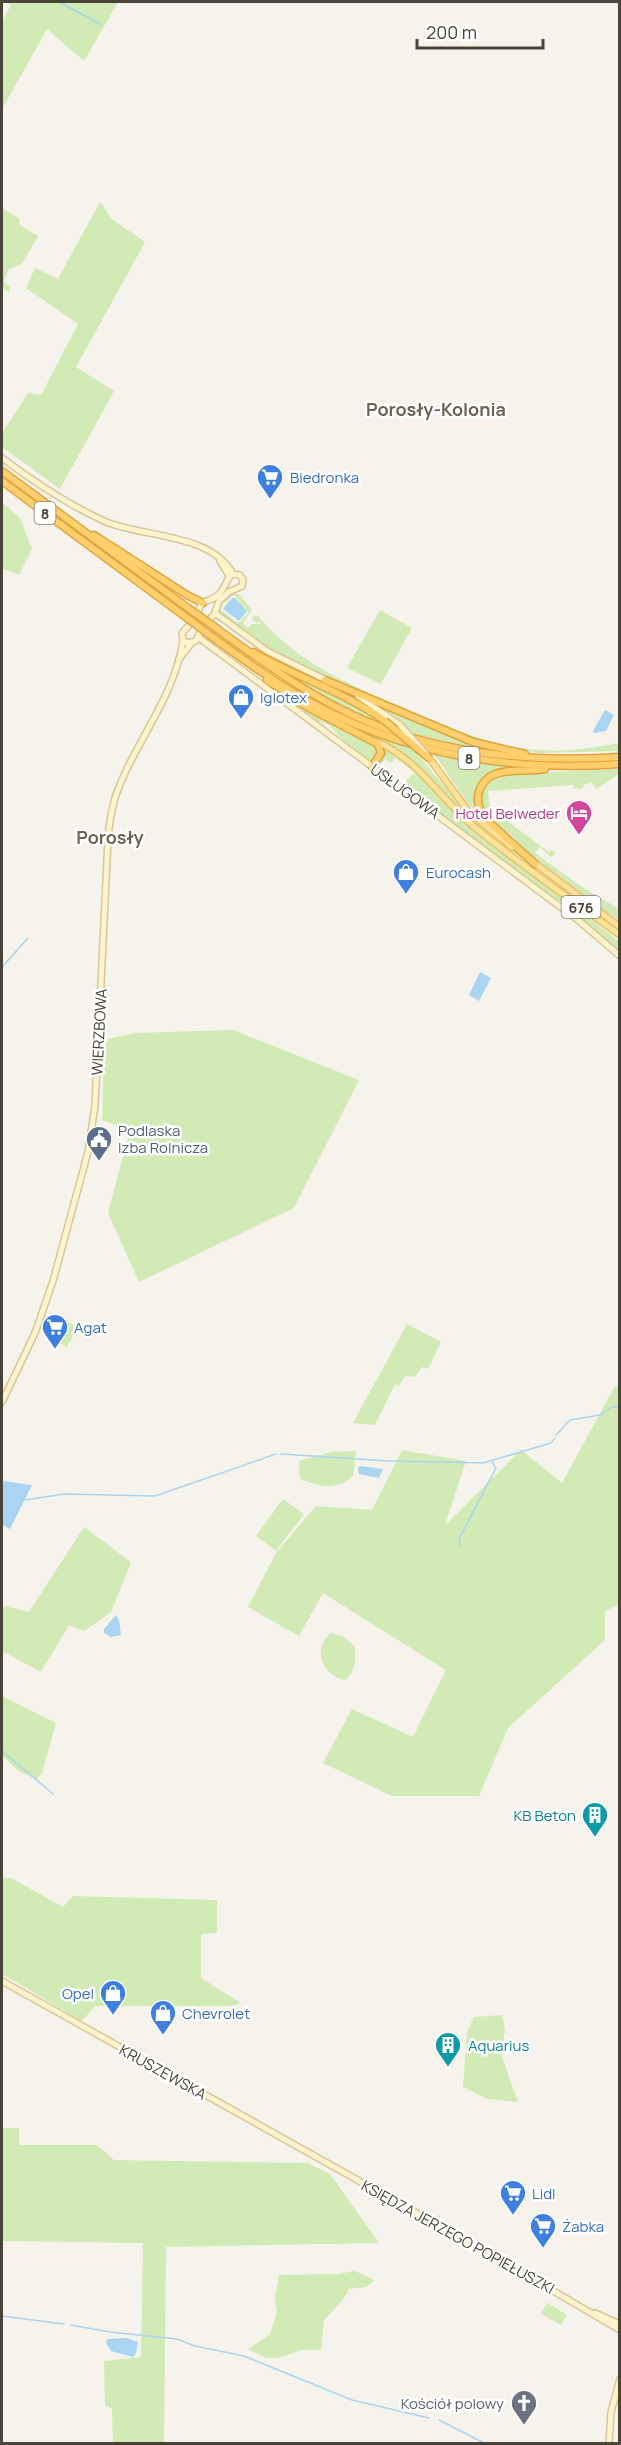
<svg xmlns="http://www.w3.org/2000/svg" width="621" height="2445" font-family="Manrope,sans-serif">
<rect width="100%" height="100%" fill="#f6f3ec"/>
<g fill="#d2eab5">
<polygon points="5,2 118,2 84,61 47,29 2,109 2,22 11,5"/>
<polygon points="100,202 113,220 145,242 76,367 114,391 60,489 2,447 2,433 28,393 41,395 78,324 26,288 35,268 58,279"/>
<polygon points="2,208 19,218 20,225 38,236 22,264 9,269 4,281 10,288 9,292 2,288"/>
<polygon points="2,502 20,518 32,549 19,575 2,568"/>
<path d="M231 593 240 595 252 610 243 623 248 628 252 624H261L260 622 256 623 252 620 253 616 257 615C300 666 352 685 411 711 449 727 487 744 528 749 559 753 590 749 619 743V751L540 753 488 744 458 734 307 668 255 641 218 613 217 608 222 603 221 610 237 622H240L248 612 235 596H232L225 603 224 601Z"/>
<polygon points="380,610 412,628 381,684 347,668"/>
<polygon points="202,637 295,703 375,744 378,753 373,760 369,760 356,752 327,724 313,720"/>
<path d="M276 668C313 686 353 700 386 725L333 702Z"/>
<polygon points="300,699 363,731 412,748 474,821 619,930 619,932 476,824 409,759 390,746"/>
<polygon points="376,703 482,747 502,752 454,745 416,735"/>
<path d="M383 747C409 763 426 785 449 804 505 851 561 898 619 941V953L582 919 404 787 403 784 410 776 416 773 395 758 391 763 385 759 379 767 384 754Z"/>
<path d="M433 754 472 763 521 768C491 769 491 771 476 796L490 826C465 806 453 778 433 754Z"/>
<path d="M619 769V774L596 789 592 783 585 784 582 789 574 788 573 785 488 791 490 808 549 852 552 850 556 853 551 857 540 847 535 853 582 887 619 909 618 919C596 907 486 824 481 804 477 787 489 779 503 774Z"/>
<polygon points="233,1030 359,1080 294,1208 139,1282 108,1213 130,1130 102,1120 104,1040 134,1033"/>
<polygon points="50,1313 78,1327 67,1347 56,1341 58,1334 44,1327"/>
<polygon points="407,1324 441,1342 428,1369 422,1367 415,1377 405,1376 399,1386 395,1384 375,1425 353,1423"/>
<polygon points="615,1386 620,1388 620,1604 605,1611 605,1640 508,1728 479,1796 392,1796 323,1763 352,1709 413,1737 446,1670 323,1593 299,1636 248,1607 276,1553 316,1506 372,1510 402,1450 466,1461 445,1525 521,1450 562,1483"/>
<path d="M356 1451 353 1476C334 1491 322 1487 300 1479L299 1461 332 1452Z"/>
<polygon points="283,1499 304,1514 276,1551 256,1536"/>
<polygon points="84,1527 131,1562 111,1612 84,1631 69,1625 41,1672 2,1651 2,1613 4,1606 29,1612"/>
<path d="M331 1633 342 1636 354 1646C357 1658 355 1672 345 1680 323 1677 311 1648 331 1633Z"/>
<polygon points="2,1696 56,1723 42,1773 37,1779 20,1772 2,1756"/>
<polygon points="2,1878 11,1878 63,1907 73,1896 217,1900 217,1933 201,1934 201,1978 241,2003 231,2006 95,2006 82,2021 2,1974"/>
<polygon points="502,2015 505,2029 502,2057 518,2102 487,2099 463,2087 467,2032 474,2017"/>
<polygon points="2,2128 19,2128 19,2145 97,2145 114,2160 308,2163 330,2174 379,2243 166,2247 164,2443 113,2442 112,2408 105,2406 104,2361 141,2357 143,2243 2,2241"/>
<polygon points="355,2271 375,2280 366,2287 349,2289 342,2301 324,2320 321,2350 301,2350 279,2358 266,2358 248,2349 270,2334 277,2312 275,2298 279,2275 337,2274"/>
<polygon points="547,2303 567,2315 561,2325 541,2314"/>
</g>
<g fill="#a9d4f2">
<polygon points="232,598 235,598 247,611 239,621 223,609"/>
<polygon points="605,710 614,715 606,731 594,733 593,731"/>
<polygon points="480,972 491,978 479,1001 469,995"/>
<polygon points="360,1466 383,1469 379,1478 359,1474 358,1469"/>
<polygon points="4,1481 32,1485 10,1529 2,1525 2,1486"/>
<polygon points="116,1615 119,1620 121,1635 111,1637 104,1633 104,1629"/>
<polygon points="127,2338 138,2342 136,2353 133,2357 111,2351 106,2343 107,2339"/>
</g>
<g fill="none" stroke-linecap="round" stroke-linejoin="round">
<g stroke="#a9d4f2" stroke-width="1.5">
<polyline points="59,2 102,25"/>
<polyline points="2,967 28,938"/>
<polyline points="556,1435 570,1420 600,1415 611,1407 620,1407"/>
<polyline points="281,1454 390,1461 483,1463 551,1443 555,1438"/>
<polyline points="25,1500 64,1494 155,1496 276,1454"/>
<polyline points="460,1546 459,1539 496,1468 492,1462"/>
<polyline points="2,1751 53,1794"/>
<polyline points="2,2316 64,2324"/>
<polyline points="71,2325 110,2332 177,2339 195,2346 244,2356 352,2400 429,2418"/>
<polyline points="439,2420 486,2444"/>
</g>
<g stroke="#d6c79b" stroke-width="8">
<g id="secondary">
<path d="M2 458C34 482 67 504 104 521 142 538 210 532 233 574L240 575 243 580 242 586 229 592 219 601 214 615 202 626 196 641 187 643 183 640 182 634C186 627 193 623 197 615 199 611 199 605 204 602 211 599 214 600 220 593 226 587 226 578 233 574"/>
<polyline points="220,561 229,576"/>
<polyline points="215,613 267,651 328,681"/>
<polyline points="198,637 578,920 620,956"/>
<polyline points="179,659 191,644"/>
<polyline points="358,696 400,725"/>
<path d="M2 1402 35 1333 53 1281 88 1152 95 1106 108 839C109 825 111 812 115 798 133 744 175 698 183 640"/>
<polyline points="2,1981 504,2262 620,2330"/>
<polyline points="595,2313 620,2324"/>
<polyline points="609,2444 611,2412 620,2379"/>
</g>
</g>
<g stroke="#e6c16a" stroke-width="8">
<g id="primary">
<path d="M375 741C417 758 439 797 472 825 519 864 570 899 620 935"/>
<polyline points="430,759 468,811 512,847"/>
<polyline points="532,861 620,927"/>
</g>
</g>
<g stroke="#e0a43c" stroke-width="9">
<g id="highway">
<polyline points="2,471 188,608"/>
<polyline points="2,481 183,615"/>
<polyline points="94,535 187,595 203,603"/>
<path d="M216 628C275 671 329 711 400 734"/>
<path d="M211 636C243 659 275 683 310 702 406 755 511 772 620 764"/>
<path d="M253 652C296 677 344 692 385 721"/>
<polyline points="267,680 309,708 378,744 381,753 372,767"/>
<polyline points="325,680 473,742 525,754"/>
<path d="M409 737C478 757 548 762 620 757"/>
<path d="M535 864C522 851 487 824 481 811 474 798 480 781 493 775 508 768 529 772 545 769"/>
</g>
</g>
<use href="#secondary" stroke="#fff3cd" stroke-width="5"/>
<use href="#primary" stroke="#ffe39c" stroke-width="5"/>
<use href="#highway" stroke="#ffcf6e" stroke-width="6"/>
<g stroke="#d6c79b" stroke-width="8" stroke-linecap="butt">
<polyline id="secondary-bridge" points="400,725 427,755"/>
</g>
<g stroke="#e0a43c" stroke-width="9" stroke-linecap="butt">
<g id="highway-bridge">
<polyline points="188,608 216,628"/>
<polyline points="183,615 211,636"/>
<polyline points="385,721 430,759"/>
</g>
</g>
<use href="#secondary-bridge" stroke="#fff3cd" stroke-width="5"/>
<use href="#highway-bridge" stroke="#ffcf6e" stroke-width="6"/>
</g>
<defs>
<g id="supermarket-pin" transform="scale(1.35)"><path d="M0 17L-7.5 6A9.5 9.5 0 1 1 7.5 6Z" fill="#3f7fe0" stroke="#fff"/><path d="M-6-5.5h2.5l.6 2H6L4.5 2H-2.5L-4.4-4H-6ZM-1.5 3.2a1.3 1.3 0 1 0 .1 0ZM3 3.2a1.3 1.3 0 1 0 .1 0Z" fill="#fff"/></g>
<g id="shop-pin" transform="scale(1.35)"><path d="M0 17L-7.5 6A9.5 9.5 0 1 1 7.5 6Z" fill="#3f7fe0" stroke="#fff"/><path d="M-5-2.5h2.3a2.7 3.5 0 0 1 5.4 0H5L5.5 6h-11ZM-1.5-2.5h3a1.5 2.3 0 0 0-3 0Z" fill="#fff"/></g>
<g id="hotel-pin" transform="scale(1.35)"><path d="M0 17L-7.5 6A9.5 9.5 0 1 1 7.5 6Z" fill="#d1479c" stroke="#fff"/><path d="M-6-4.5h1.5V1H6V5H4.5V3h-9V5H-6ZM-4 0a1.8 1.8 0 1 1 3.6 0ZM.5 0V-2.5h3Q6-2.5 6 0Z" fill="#fff"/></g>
<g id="civic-pin" transform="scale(1.35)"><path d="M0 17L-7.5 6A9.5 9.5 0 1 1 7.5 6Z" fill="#5c6f8a" stroke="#fff"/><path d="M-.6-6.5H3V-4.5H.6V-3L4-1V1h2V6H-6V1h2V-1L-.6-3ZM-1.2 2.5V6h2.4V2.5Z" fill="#fff"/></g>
<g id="building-pin" transform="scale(1.35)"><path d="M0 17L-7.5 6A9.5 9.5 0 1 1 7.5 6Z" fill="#0f9aa8" stroke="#fff"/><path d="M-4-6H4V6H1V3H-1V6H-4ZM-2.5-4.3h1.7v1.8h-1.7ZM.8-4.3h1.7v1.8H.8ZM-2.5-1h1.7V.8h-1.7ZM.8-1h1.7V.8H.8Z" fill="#fff"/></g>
<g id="church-pin" transform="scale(1.35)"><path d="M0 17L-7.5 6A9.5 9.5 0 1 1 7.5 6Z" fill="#6b7280" stroke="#fff"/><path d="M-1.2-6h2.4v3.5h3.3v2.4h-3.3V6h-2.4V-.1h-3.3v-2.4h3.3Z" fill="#fff"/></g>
</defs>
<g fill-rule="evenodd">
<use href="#supermarket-pin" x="270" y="477"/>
<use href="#shop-pin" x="241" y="697"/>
<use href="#hotel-pin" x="579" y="813"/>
<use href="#shop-pin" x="406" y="872"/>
<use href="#civic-pin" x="99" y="1139"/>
<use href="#supermarket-pin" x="55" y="1327"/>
<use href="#building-pin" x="595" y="1815"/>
<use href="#shop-pin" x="113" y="1993"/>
<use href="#shop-pin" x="163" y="2013"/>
<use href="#building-pin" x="448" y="2045"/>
<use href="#supermarket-pin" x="513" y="2193"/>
<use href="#supermarket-pin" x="543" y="2226"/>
<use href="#church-pin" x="524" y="2403"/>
</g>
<g text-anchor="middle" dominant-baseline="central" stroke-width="5" stroke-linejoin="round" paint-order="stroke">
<g fill="#fff" stroke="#817c74" stroke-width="1.5">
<rect x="34.5" y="502" width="21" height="22" rx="4.5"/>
<rect x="458.5" y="747" width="21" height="22" rx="4.5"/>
<rect x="561.5" y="896" width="39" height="22" rx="4.5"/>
</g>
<g font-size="14" font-weight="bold" fill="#4b4439">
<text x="45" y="513">8</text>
<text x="469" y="758">8</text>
<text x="581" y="907">676</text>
</g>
<g font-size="15" fill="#366cbe" stroke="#fff" text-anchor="start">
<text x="290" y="477">Biedronka</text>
<text x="260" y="697">Iglotex</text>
<text x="426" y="872">Eurocash</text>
<text x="74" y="1327">Agat</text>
<text x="94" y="1993" text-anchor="end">Opel</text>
<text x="182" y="2013">Chevrolet</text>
<text x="532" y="2193">Lidl</text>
<text x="562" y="2226">Żabka</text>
</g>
<g font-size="15" fill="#4b4439" stroke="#fff">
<text transform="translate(405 791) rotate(36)">USŁUGOWA</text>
<text transform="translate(99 1032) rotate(-87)">WIERZBOWA</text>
<text transform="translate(163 2072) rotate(29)">KRUSZEWSKA</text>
<text transform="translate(458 2237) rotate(29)">KSIĘDZA JERZEGO POPIEŁUSZKI</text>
</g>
<g font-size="15" fill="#b23c85" stroke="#fff" text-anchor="end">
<text x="560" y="813">Hotel Belweder</text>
</g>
<g font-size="15" fill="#4e5e75" stroke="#fff" text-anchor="start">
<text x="118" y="1130">Podlaska<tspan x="118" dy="17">Izba Rolnicza</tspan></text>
</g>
<g font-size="15" fill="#0d838f" stroke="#fff" text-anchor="end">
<text x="576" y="1815">KB Beton</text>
<text x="468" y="2045" text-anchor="start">Aquarius</text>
</g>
<g font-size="15" fill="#5b616d" stroke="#fff" text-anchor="end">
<text x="504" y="2403">Kościół polowy</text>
</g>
<g font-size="18" font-weight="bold" fill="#6e6250" stroke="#fff">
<text x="436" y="409">Porosły-Kolonia</text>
<text x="110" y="837">Porosły</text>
</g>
</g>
<rect width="621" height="2445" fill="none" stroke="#4b4439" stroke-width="6"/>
<path d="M417 39v9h126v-9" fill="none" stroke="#4b4439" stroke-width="3"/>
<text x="426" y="39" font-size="18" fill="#4b4439" stroke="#ffffff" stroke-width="4.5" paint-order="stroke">200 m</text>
</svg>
